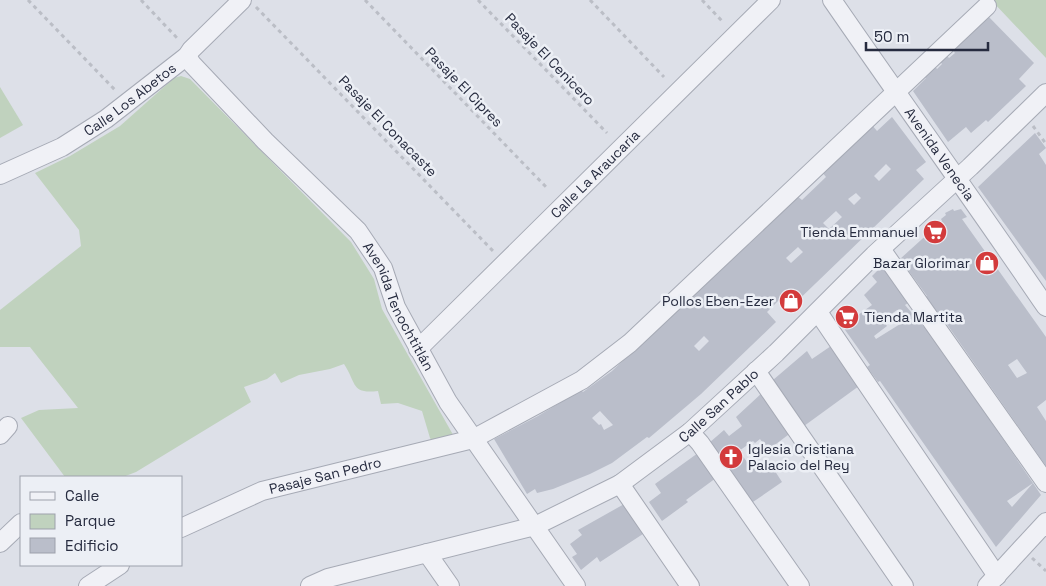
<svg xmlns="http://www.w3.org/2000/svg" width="1046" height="586" font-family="'Space Grotesk',sans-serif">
<rect width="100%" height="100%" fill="#dde0e8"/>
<g fill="#c0d2be">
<polygon points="991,0 1046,0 1046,58 992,1"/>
<path d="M181 76 190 79 351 242 374 279 382 309 456 440 435 445 430 438 422 411 398 403 381 404 378 391C351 394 357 384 344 364L330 369 299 375 281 383 275 373 267 379 244 387 251 402 136 472 123 477H65L21 418 39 410 78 408 30 347H0V310L81 246 79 230 35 173 70 156 120 126 174 78Z"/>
<polygon points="0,87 23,125 0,138"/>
</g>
<g fill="#babeca" fill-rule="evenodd">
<polygon points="986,14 1034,63 1019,79 1026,86 988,122 986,120 971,133 966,127 948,142 913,91 926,78 923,75 934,65 937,69 942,64 939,60 945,54 949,58 955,53 951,48"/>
<path d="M892 117 926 162 916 170 924 179 788 310 779 300 767 312 776 322 701 394 649 438 647 437 612 463 590 474 553 489 537 493 535 489 527 494 494 439 538 416 581 390 583 392 612 371 748 243 749 244 797 196 802 200 826 177 822 172 872 125 877 131ZM886 164 891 169 879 181 874 176ZM856 193 861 198 854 205 848 199ZM836 211 842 217 829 229 823 223ZM798 247 803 252 791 263 786 258ZM704 336 709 341 699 351 694 346ZM600 411 613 425 604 430 601 424 599 425 592 418Z"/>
<polygon points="1035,133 1046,148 1039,154 1046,165 1046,281 978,187"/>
<path d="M953 209 954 211 961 209 967 217 962 219 1046 337V400L1037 407 1046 421V466L946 323 944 325 925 297 927 296 900 259 942 221 941 219 946 215 945 213ZM1017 359 1027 373 1017 378 1008 365Z"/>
<path d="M883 265 911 296 906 300 908 303 905 305 924 327 927 324 946 356 1033 483 1007 501 1012 507 1033 483 1041 495 996 547 880 381 878 382 867 367 870 365 838 320 852 306 858 315 872 305 864 295 877 282 872 276ZM897 310 905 321 876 339 874 336 887 326 883 320Z"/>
<polygon points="831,346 859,386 804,426 773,380 807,351 812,359"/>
<polygon points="763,392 792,432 768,450 760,439 755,443 753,441 739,451 747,462 752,459 757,465 764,460 770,469 773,468 782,482 750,504 709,443 724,430 729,436 742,426 736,417"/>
<polygon points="698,453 716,478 686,500 688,502 662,521 649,502 661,493 655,484"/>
<polygon points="626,503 646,532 600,562 597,557 581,570 572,557 577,554 570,544 582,535 578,530"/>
</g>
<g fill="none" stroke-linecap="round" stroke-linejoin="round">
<g stroke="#a6aab5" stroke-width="20">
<g id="minor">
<path id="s1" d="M832 0C903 103 976 204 1046 307"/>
<path id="s2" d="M187 56 192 64 265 141 358 231 383 268 396 307 448 402 576 586"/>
<path id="s3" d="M0 175 62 147 106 119 187 56 191 50 242 0"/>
<polyline points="881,249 1046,483"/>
<polyline points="818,312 997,576"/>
<path id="s4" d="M418 349 771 0"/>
<polyline points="756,371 904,586"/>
<polyline points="690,432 700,443 800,586"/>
<polyline points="0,435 8,426"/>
<polyline points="620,484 690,586"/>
<path id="s5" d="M181 528 262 491 473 439 582 380 630 343 987 6"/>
<polyline points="0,543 21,523"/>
<polyline points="427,553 450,586"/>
<polyline points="88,586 120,565"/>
<path id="s6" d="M310 586 328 578 535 526 620 484 690 432 776 353 874 255 970 167 1046 93"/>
<polyline points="987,586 1046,522"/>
</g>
</g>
<g stroke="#bbbec6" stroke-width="3" stroke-dasharray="4 4" stroke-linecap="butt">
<polyline points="28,0 117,92"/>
<polyline points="141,0 179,40"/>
<polyline points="365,0 548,189"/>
<polyline points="478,0 607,133"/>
<polyline points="590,0 664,77"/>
<polyline points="702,0 722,21"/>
<polyline points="256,7 494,252"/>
<polyline points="1033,126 1046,144"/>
<polyline points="1032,558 1046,571"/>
</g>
<use href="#minor" stroke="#f0f1f6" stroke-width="18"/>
</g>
<defs>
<g id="supermarket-disc" transform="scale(1.25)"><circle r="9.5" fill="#d33b3c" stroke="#eceff5"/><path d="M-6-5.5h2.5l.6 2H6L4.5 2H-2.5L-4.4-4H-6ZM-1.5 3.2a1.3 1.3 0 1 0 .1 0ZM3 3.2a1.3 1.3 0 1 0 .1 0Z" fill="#fff"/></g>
<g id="shop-disc" transform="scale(1.25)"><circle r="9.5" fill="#d33b3c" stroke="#eceff5"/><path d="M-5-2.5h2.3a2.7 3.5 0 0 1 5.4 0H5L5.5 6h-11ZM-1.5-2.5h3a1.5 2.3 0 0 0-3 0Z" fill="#fff"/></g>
<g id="church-disc" transform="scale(1.25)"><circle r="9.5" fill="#d33b3c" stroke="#eceff5"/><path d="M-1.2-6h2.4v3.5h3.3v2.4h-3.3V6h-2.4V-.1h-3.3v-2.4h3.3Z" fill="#fff"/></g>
</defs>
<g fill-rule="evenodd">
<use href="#supermarket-disc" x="935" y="232"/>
<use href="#shop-disc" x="987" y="263"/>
<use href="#shop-disc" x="791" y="301"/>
<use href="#supermarket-disc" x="847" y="317"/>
<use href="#church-disc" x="731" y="457"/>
</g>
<g text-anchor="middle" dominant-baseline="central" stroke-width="5" stroke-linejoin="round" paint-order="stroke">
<g font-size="14" fill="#262b3f" stroke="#eceff5">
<text transform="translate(550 59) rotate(46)">Pasaje El Cenicero</text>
<text transform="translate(464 87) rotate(46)">Pasaje El Cipres</text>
<text stroke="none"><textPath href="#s3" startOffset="151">Calle Los Abetos</textPath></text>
<text transform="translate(388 126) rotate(46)">Pasaje El Conacaste</text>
<text stroke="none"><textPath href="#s1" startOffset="188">Avenida Venecia</textPath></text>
<text stroke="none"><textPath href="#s4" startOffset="249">Calle La Araucaria</textPath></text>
<text stroke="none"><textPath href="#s2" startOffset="331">Avenida Tenochtitlán</textPath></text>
<text stroke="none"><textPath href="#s6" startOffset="454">Calle San Pablo</textPath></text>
<text stroke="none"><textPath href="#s5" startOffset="154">Pasaje San Pedro</textPath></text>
</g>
<g font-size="14" fill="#262b3f" stroke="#eceff5" text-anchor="end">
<text x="918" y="232">Tienda Emmanuel</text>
<text x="970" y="263">Bazar Glorimar</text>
<text x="774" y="301">Pollos Eben-Ezer</text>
<text x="864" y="317" text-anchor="start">Tienda Martita</text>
<text x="748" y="449" text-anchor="start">Iglesia Cristiana<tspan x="748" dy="16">Palacio del Rey</tspan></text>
</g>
</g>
<rect x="20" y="476" width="162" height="90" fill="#eceff5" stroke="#9da1ac"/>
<rect x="30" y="492" width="25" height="8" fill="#f0f1f6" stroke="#9da1ac"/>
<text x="65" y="501" font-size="15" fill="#262b3f">Calle</text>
<rect x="30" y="514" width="25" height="15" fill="#c0d2be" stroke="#9da1ac"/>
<text x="65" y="526" font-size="15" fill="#262b3f">Parque</text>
<rect x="30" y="538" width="25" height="15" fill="#babeca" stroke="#9da1ac"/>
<text x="65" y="551" font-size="15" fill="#262b3f">Edificio</text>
<path d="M866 42v8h122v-8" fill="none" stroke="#262b3f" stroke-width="2.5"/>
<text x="874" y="42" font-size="15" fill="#262b3f" stroke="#eceff5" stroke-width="4" paint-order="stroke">50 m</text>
</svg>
